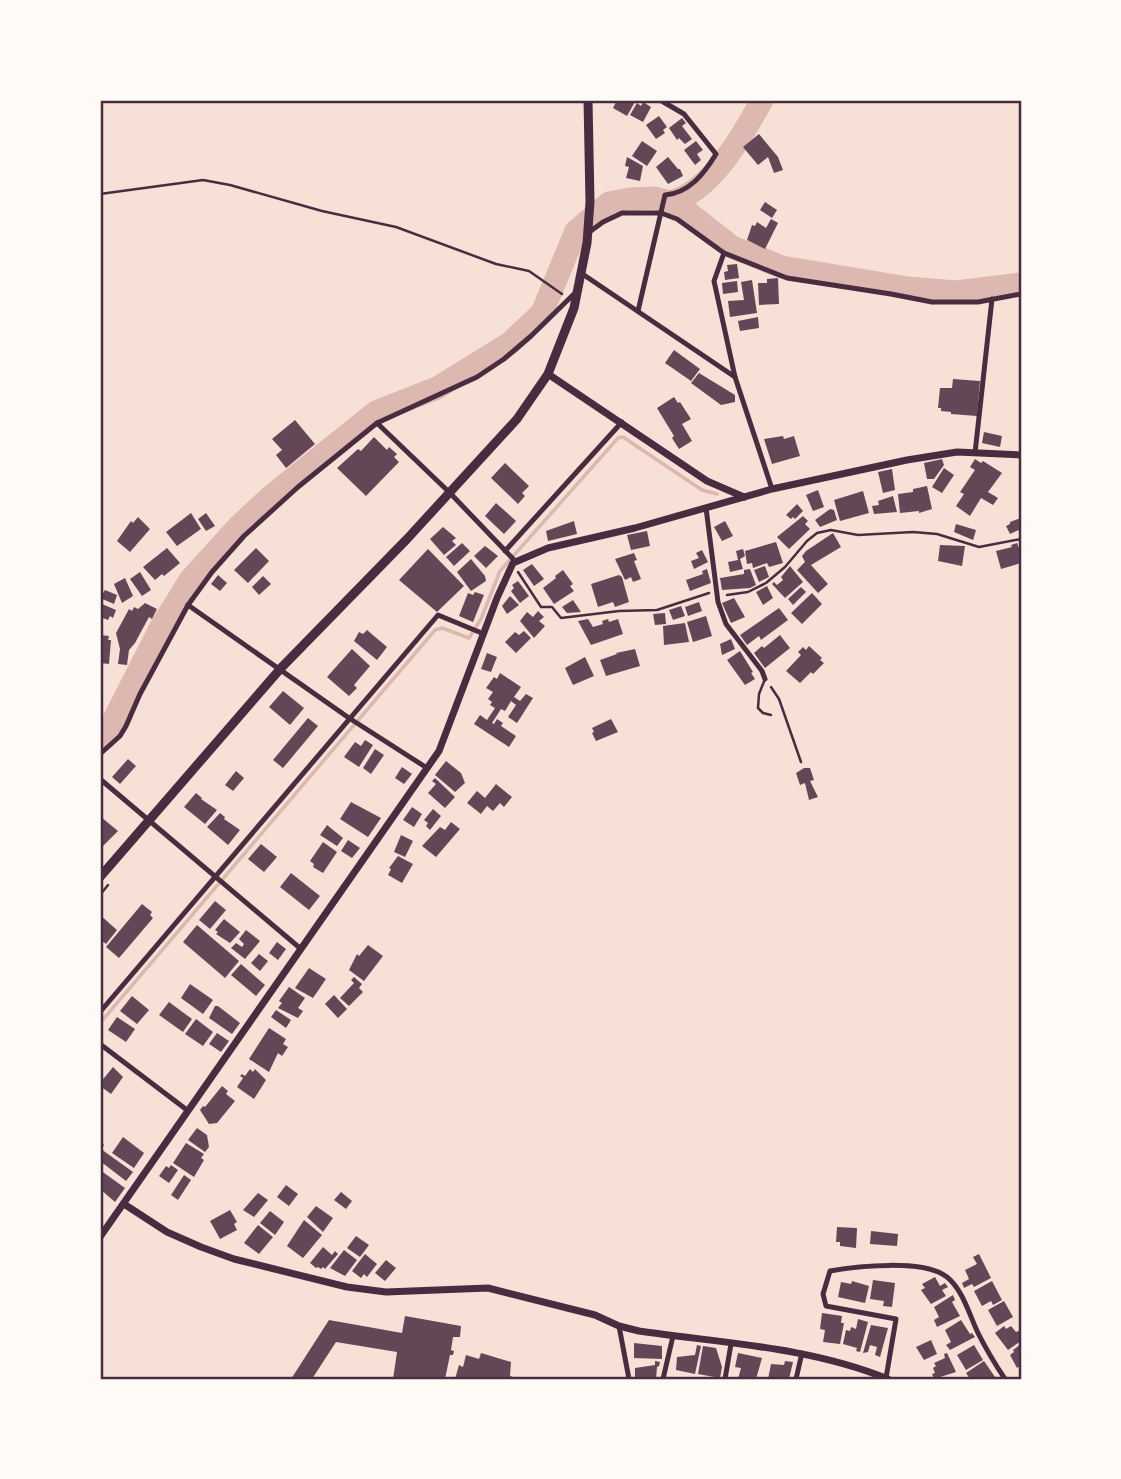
<svg xmlns="http://www.w3.org/2000/svg" width="1121" height="1479" font-family="Raleway,sans-serif">
<rect width="100%" height="100%" fill="#f7e1d7"/>
<g fill="none" stroke-linecap="round" stroke-linejoin="round">
<polyline stroke="#dcb8b0" stroke-width="3.5" points="100,1023 435,630 442,628 469,638 481,619 500,571 618,438 623,437 702,490 717,494"/>
<g stroke="#dcb8b0" stroke-width="23">
<path d="M670 202C711 192 743 135 762 100"/>
<polyline points="100,738 108,731 161,627 190,580 238,527 270,497 376,412 437,388 510,343 542,313 576,231 609,203 630,199 654,198 670,202 689,213 732,247 782,267 908,288 956,292 1021,284"/>
</g>
</g>
<g fill="#644757">
<polygon points="617,100 636,100 627,116 613,108"/>
<polygon points="643,102 651,107 643,122 630,115 637,103 641,106"/>
<polygon points="659,116 667,127 663,130 665,133 656,139 646,125"/>
<polygon points="682,118 686,123 682,126 692,139 685,144 679,138 677,140 669,128"/>
<polygon points="759,134 778,157 783,170 774,173 768,157 758,165 743,147"/>
<polygon points="642,141 657,151 647,166 632,156"/>
<polygon points="696,141 703,150 697,154 701,160 695,165 684,150"/>
<polygon points="627,157 643,166 640,181 626,178 629,167 625,166"/>
<polygon points="668,157 678,169 680,169 683,176 668,184 656,167"/>
<polygon points="765,202 777,210 772,218 760,210"/>
<polygon points="771,219 778,223 765,249 747,240 752,225 755,226 757,222 766,228"/>
<polygon points="737,264 739,278 725,280 724,272 728,271 727,265"/>
<polygon points="778,278 779,304 759,305 758,283 767,283 767,279"/>
<polygon points="752,280 757,313 730,317 728,301 744,300 741,282"/>
<polygon points="737,281 738,292 723,294 722,283"/>
<polygon points="758,317 759,328 740,331 738,321"/>
<polygon points="674,350 700,369 691,381 665,363"/>
<polygon points="699,373 735,395 735,402 721,405 691,383"/>
<polygon points="953,379 980,381 977,416 951,414 951,412 941,411 941,408 938,408 940,388 952,388"/>
<polygon points="674,397 678,403 680,402 691,419 682,424 692,441 679,449 672,438 674,436 657,408"/>
<polygon points="295,420 315,444 286,468 276,455 282,450 272,439"/>
<polygon points="984,432 1002,436 1000,447 982,443"/>
<polygon points="783,436 784,439 794,436 800,456 772,464 764,439"/>
<polygon points="374,437 387,450 389,447 397,454 394,457 399,462 366,496 337,468 358,449 361,451"/>
<polygon points="942,459 944,465 934,479 927,479 924,463"/>
<polygon points="975,459 981,463 983,461 1002,473 988,492 998,498 993,505 981,498 970,516 956,506 964,494 960,492 975,470 970,467"/>
<polygon points="505,463 529,486 522,493 525,496 518,504 491,478"/>
<polygon points="944,468 954,475 942,493 932,487"/>
<polygon points="892,469 895,490 883,493 878,472"/>
<polygon points="927,486 932,509 919,513 919,511 900,513 898,494 913,492 913,489"/>
<polygon points="818,490 824,507 813,511 806,495"/>
<polygon points="863,491 869,513 840,521 834,500"/>
<polygon points="893,496 897,512 874,514 872,506 879,505 878,501"/>
<polygon points="496,503 516,521 504,534 485,516"/>
<polygon points="797,504 803,511 795,519 793,517 791,519 786,515"/>
<polygon points="830,509 834,510 837,520 820,527 815,520"/>
<polygon points="191,513 201,529 177,546 166,532"/>
<polygon points="206,513 215,526 206,531 198,519"/>
<polygon points="803,516 808,521 805,524 810,529 789,549 777,537"/>
<polygon points="138,517 150,529 130,552 117,541 131,521 133,523"/>
<polygon points="1021,518 1021,529 1010,534 1006,526 1010,524 1010,522"/>
<polygon points="574,521 577,534 548,541 546,531"/>
<polygon points="725,521 733,536 722,541 714,527"/>
<polygon points="956,524 976,530 973,540 954,532"/>
<polygon points="443,527 456,538 452,541 456,545 444,555 430,539"/>
<polygon points="647,531 650,546 631,550 627,535"/>
<polygon points="833,533 841,547 811,565 828,584 818,593 797,570 805,562 802,556 806,551"/>
<polygon points="776,542 783,563 769,567 767,563 753,568 752,563 747,564 745,551"/>
<polygon points="462,543 470,551 454,566 446,557"/>
<polygon points="1017,543 1021,553 1021,563 1001,569 996,551 1012,547 1011,545"/>
<polygon points="940,545 965,546 962,566 938,561"/>
<polygon points="485,546 498,556 486,568 474,556"/>
<polygon points="167,548 180,563 164,576 162,574 155,580 143,567"/>
<polygon points="256,548 269,561 248,583 234,570"/>
<polygon points="428,549 464,586 437,612 399,580"/>
<polygon points="743,549 745,556 740,559 743,569 730,572 728,562 738,560 736,551"/>
<polygon points="702,550 708,562 694,569 691,561 699,558 696,553"/>
<polygon points="634,553 637,560 634,561 641,579 633,582 631,577 625,580 615,559"/>
<polygon points="471,559 485,576 486,581 471,591 457,572"/>
<polygon points="532,564 544,579 534,586 523,570"/>
<polygon points="765,566 769,577 759,582 754,570"/>
<polygon points="790,566 803,582 785,598 772,584 774,582 777,585 783,580 781,577"/>
<polygon points="707,569 711,583 690,591 686,580 703,574 702,571"/>
<polygon points="750,569 756,585 750,588 722,590 720,578 744,574 744,570"/>
<polygon points="563,570 573,584 570,586 574,591 554,604 543,588 556,578 555,576"/>
<polygon points="140,572 151,590 142,596 130,579"/>
<polygon points="218,575 227,583 220,591 211,584"/>
<polygon points="619,575 622,577 629,602 615,607 613,602 598,607 591,584"/>
<polygon points="263,576 271,584 259,595 252,587"/>
<polygon points="125,578 133,596 122,603 114,584"/>
<polygon points="518,581 529,596 520,603 511,591 514,588 512,585"/>
<polygon points="767,586 773,598 763,605 756,592"/>
<polygon points="801,587 806,592 793,605 788,599"/>
<polygon points="105,590 117,595 114,604 100,598"/>
<polygon points="475,592 484,595 473,622 459,616 468,593 473,595"/>
<polygon points="812,593 822,604 802,624 791,613"/>
<polygon points="510,596 519,605 507,614 502,606"/>
<polygon points="734,598 745,617 731,623 722,603"/>
<polygon points="573,600 581,612 567,613 562,607"/>
<polygon points="699,602 702,611 688,616 685,607"/>
<polygon points="145,603 157,609 152,619 149,617 135,643 129,650 127,665 118,664 120,649 116,633 129,609 132,611 134,607 138,609"/>
<polygon points="102,604 116,610 113,618 110,616 108,620 100,617"/>
<polygon points="681,606 685,616 673,620 669,610"/>
<polygon points="779,608 788,620 761,640 759,636 747,645 740,635"/>
<polygon points="538,611 544,617 539,621 545,626 534,638 520,621 527,612 533,617"/>
<polygon points="665,613 666,624 655,625 653,614"/>
<polygon points="706,616 712,636 693,642 687,622"/>
<polygon points="588,619 593,627 603,624 602,621 608,619 609,622 618,619 623,634 591,645 578,621"/>
<polygon points="685,623 689,642 664,645 663,626"/>
<polygon points="367,630 387,647 377,660 354,641 359,632 363,634"/>
<polygon points="524,631 531,638 516,653 505,642 515,632 519,635"/>
<polygon points="100,635 109,636 108,640 111,640 109,664 100,663"/>
<polygon points="780,635 790,648 765,668 754,653 762,646 764,648"/>
<polygon points="731,639 735,649 722,655 720,644"/>
<polygon points="809,646 822,658 820,660 824,663 813,674 811,672 800,683 786,671 801,655 798,652 803,647 806,650"/>
<polygon points="352,649 370,666 354,685 357,688 349,696 327,677"/>
<polygon points="635,649 640,666 606,676 600,660 617,654 616,653"/>
<polygon points="740,651 753,672 751,673 755,679 745,685 727,660"/>
<polygon points="487,653 497,657 491,672 481,669"/>
<polygon points="585,657 594,676 573,685 565,668"/>
<polygon points="500,673 521,687 514,697 520,701 526,694 533,698 517,723 508,717 516,705 511,701 505,711 501,709 492,723 494,724 497,719 503,723 501,726 516,736 509,747 474,724 480,715 487,720 495,708 490,705 492,702 488,699 493,692 486,688 494,677 497,679"/>
<polygon points="283,691 304,708 290,725 269,707"/>
<polygon points="308,718 318,726 283,768 273,760"/>
<polygon points="611,719 618,732 596,741 592,733 594,732 592,728"/>
<polygon points="365,740 373,745 359,767 344,757 355,742 361,746"/>
<polygon points="375,749 384,755 371,774 363,768"/>
<polygon points="128,759 136,766 120,784 112,777"/>
<polygon points="446,761 461,773 465,783 455,792 435,775"/>
<polygon points="402,767 412,774 404,784 395,778"/>
<polygon points="804,768 810,768 814,780 810,781 818,797 809,800 805,783 800,785 796,773"/>
<polygon points="236,771 244,778 233,791 225,785"/>
<polygon points="435,778 455,797 445,808 428,793 436,784 432,781"/>
<polygon points="496,784 512,797 504,807 500,803 493,811 487,806 481,814 467,803 477,791 485,798"/>
<polygon points="196,793 202,798 201,799 217,810 205,824 184,807"/>
<polygon points="351,802 381,818 368,837 340,819"/>
<polygon points="412,807 422,814 414,827 403,820"/>
<polygon points="433,809 441,816 430,830 426,826 428,823 424,820"/>
<polygon points="220,813 225,817 224,819 240,830 228,845 207,827"/>
<polygon points="101,817 118,831 100,849 100,819"/>
<polygon points="451,822 460,829 436,857 422,846 440,827 445,830"/>
<polygon points="327,825 343,838 337,846 320,835"/>
<polygon points="401,835 413,841 405,857 394,852"/>
<polygon points="348,840 360,848 352,858 341,851"/>
<polygon points="323,842 337,852 323,873 313,867 314,864 310,861"/>
<polygon points="261,844 277,857 264,872 248,859"/>
<polygon points="398,856 413,864 402,883 388,875 391,869 389,868"/>
<polygon points="291,873 320,896 309,910 280,887"/>
<polygon points="215,901 226,910 210,929 199,920"/>
<polygon points="142,904 152,912 150,915 153,918 119,958 106,947"/>
<polygon points="100,915 117,930 106,944 100,939"/>
<polygon points="224,919 240,932 230,943 216,934 218,932 215,930"/>
<polygon points="197,925 239,961 225,978 183,942"/>
<polygon points="246,930 260,941 245,959 231,948 236,943 242,947 244,944 239,939"/>
<polygon points="277,942 286,949 278,960 269,953"/>
<polygon points="368,945 383,956 364,981 349,970 357,954 359,956"/>
<polygon points="259,954 268,961 260,971 251,963"/>
<polygon points="241,964 265,985 256,996 231,975"/>
<polygon points="309,968 326,979 313,998 295,988"/>
<polygon points="354,977 362,984 359,988 363,992 349,1006 340,998 354,983 351,980"/>
<polygon points="190,984 213,1000 203,1014 181,998"/>
<polygon points="289,987 305,998 298,1008 303,1011 298,1018 278,1008 282,1003 279,1001"/>
<polygon points="334,995 347,1009 338,1018 325,1004"/>
<polygon points="132,996 149,1010 137,1024 120,1011"/>
<polygon points="169,1002 192,1019 183,1032 159,1015"/>
<polygon points="215,1006 218,1006 240,1023 232,1034 209,1018"/>
<polygon points="276,1010 291,1020 286,1028 271,1017"/>
<polygon points="117,1017 135,1029 126,1042 108,1030"/>
<polygon points="196,1019 213,1032 203,1046 185,1034"/>
<polygon points="269,1028 286,1039 283,1044 288,1047 282,1056 278,1053 269,1072 249,1059"/>
<polygon points="217,1033 229,1041 221,1052 209,1044"/>
<polygon points="113,1067 123,1077 111,1094 100,1086 100,1083"/>
<polygon points="250,1069 253,1072 255,1069 266,1080 254,1099 237,1087 243,1078 240,1076 242,1074 245,1076"/>
<polygon points="222,1086 228,1091 226,1094 235,1101 217,1123 209,1124 200,1110 203,1106 205,1107"/>
<polygon points="197,1128 207,1135 209,1147 205,1152 188,1140"/>
<polygon points="123,1137 144,1153 134,1168 112,1153"/>
<polygon points="102,1143 104,1145 101,1149 133,1172 126,1181 100,1161"/>
<polygon points="186,1143 204,1154 201,1158 204,1160 194,1177 173,1163"/>
<polygon points="171,1165 178,1170 169,1183 159,1176 166,1166 169,1168"/>
<polygon points="100,1170 125,1188 115,1202 100,1189"/>
<polygon points="184,1175 191,1180 178,1200 171,1195"/>
<polygon points="286,1185 298,1194 289,1206 277,1197"/>
<polygon points="341,1192 352,1201 346,1209 334,1200"/>
<polygon points="258,1193 268,1200 254,1217 243,1210"/>
<polygon points="316,1206 333,1218 323,1232 307,1217"/>
<polygon points="230,1210 237,1222 234,1224 237,1230 220,1239 210,1221"/>
<polygon points="270,1211 284,1222 275,1235 260,1223"/>
<polygon points="304,1220 322,1235 303,1258 287,1246"/>
<polygon points="258,1225 273,1237 259,1254 244,1243"/>
<polygon points="837,1227 857,1228 856,1248 840,1246 840,1242 836,1242"/>
<polygon points="871,1231 898,1234 897,1246 870,1244"/>
<polygon points="356,1236 369,1245 360,1257 347,1248"/>
<polygon points="323,1247 332,1255 335,1251 338,1254 325,1269 323,1267 321,1269 318,1267 316,1268 310,1263"/>
<polygon points="344,1250 357,1260 345,1276 330,1268"/>
<polygon points="365,1254 377,1264 367,1277 364,1274 361,1278 352,1271"/>
<polygon points="979,1254 991,1278 974,1287 972,1284 964,1288 962,1283 969,1279 965,1270 977,1264 973,1257"/>
<polygon points="386,1260 396,1268 385,1281 375,1273"/>
<polygon points="935,1277 940,1286 945,1283 948,1287 942,1290 946,1296 931,1304 921,1290 925,1288 922,1284"/>
<polygon points="873,1280 895,1283 892,1307 883,1306 884,1301 870,1299"/>
<polygon points="852,1281 869,1286 865,1303 838,1297 841,1282 851,1284"/>
<polygon points="992,1281 1002,1300 993,1305 991,1301 982,1306 974,1291"/>
<polygon points="953,1295 955,1300 952,1302 960,1316 937,1327 934,1320 939,1317 934,1307"/>
<polygon points="1004,1301 1013,1317 997,1326 988,1310"/>
<polygon points="822,1313 842,1316 841,1323 844,1323 840,1344 823,1342 825,1330 820,1329"/>
<polygon points="405,1316 461,1326 460,1337 453,1337 451,1350 454,1351 453,1355 450,1355 445,1379 393,1379 397,1352 336,1342 312,1379 291,1379 329,1320 402,1333"/>
<polygon points="858,1319 868,1322 860,1352 856,1351 857,1348 843,1344 846,1330 850,1331 851,1327 856,1329"/>
<polygon points="961,1320 970,1334 972,1333 975,1337 950,1350 946,1345 951,1342 945,1330"/>
<polygon points="871,1325 888,1328 880,1357 875,1355 877,1347 870,1345 868,1352 863,1353"/>
<polygon points="1004,1326 1006,1329 1011,1326 1016,1332 1021,1330 1021,1341 1008,1350 995,1333"/>
<polygon points="931,1340 937,1354 924,1360 916,1347"/>
<polygon points="634,1343 662,1346 662,1359 634,1358"/>
<polygon points="1021,1344 1021,1365 1017,1368 1010,1355 1014,1352 1013,1350"/>
<polygon points="697,1345 701,1346 695,1374 676,1370 677,1357 695,1355"/>
<polygon points="974,1345 983,1360 966,1370 957,1355"/>
<polygon points="703,1346 716,1348 722,1367 720,1378 698,1374"/>
<polygon points="481,1353 511,1362 510,1376 519,1379 455,1379 459,1365 463,1367 466,1355 479,1359"/>
<polygon points="738,1353 762,1358 756,1379 738,1379 741,1368 735,1367"/>
<polygon points="947,1353 956,1372 934,1379 932,1374 935,1373 933,1368 936,1366 934,1363 945,1358 944,1354"/>
<polygon points="655,1361 660,1362 659,1366 657,1367 656,1379 635,1379 635,1368 655,1365"/>
<polygon points="785,1361 793,1362 789,1379 768,1379 771,1364 784,1365"/>
<polygon points="984,1361 995,1377 970,1379 966,1373"/>
</g>
<g fill="none" stroke-linecap="round" stroke-linejoin="round">
<g stroke="#4a2c40" stroke-width="2.5">
<polyline points="100,194 203,180 230,185 322,211 396,227 496,264 529,271 562,294"/>
<polyline points="518,572 541,607 552,607 561,618 619,611 657,610 709,593"/>
<polyline points="727,595 748,592 766,583 785,567 807,541 817,533 831,530 858,535 913,532 937,534 979,547 1021,539"/>
<polyline points="771,687 779,699 801,762"/>
<polyline points="100,895 108,885"/>
</g>
<polyline stroke="#4a2c40" stroke-width="2.5" points="765,679 759,694 758,708 763,713 771,715"/>
<g stroke="#4a2c40" stroke-width="5">
<polyline points="588,233 603,222 622,213 661,213 677,219 724,253 787,278 891,294 932,302 978,302 1021,294"/>
<polyline points="724,253 714,281 735,377 772,489"/>
<polyline points="581,273 735,377"/>
<path d="M638 311 665 195C689 193 704 174 716 154L684 114 660 100"/>
<polyline points="377,423 450,493 516,562"/>
<polyline points="975,453 992,299"/>
<polyline points="706,508 718,602 726,624 762,671 765,679"/>
<polyline points="505,551 622,422"/>
<polyline points="188,605 349,718 427,768"/>
<polyline points="100,754 120,736 126,726 140,694 188,605 212,572 244,536 298,487 377,423 477,377 504,359 531,336 576,292"/>
<polyline points="100,779 301,949"/>
<polyline points="100,1012 438,615 484,634"/>
<polyline points="100,1044 187,1110"/>
<polyline points="619,1326 629,1379"/>
<path d="M886 1378 896 1319 826 1306 823 1294 830 1271C857 1266 924 1259 947 1277 963 1290 969 1314 978 1333 986 1349 995 1364 1005 1379"/>
<polyline points="663,1379 673,1336"/>
<polyline points="725,1379 731,1344"/>
<polyline points="796,1379 802,1353"/>
</g>
<g stroke="#4a2c40" stroke-width="7">
<polyline points="548,374 707,481 744,497"/>
<path d="M124 1204 167 1232 201 1247 234 1259 347 1287 386 1292 488 1288 595 1315 619 1326 639 1331C722 1343 810 1347 888 1379"/>
<polyline points="100,1237 439,751 497,598 513,563 548,548 635,528 772,489 907,460 957,452 1021,455"/>
</g>
<polyline stroke="#4a2c40" stroke-width="9" points="100,877 281,668 407,539 517,419 548,374 574,308 587,243 590,202 588,100"/>
</g>
<rect width="1121" height="1479" fill="none" stroke="#fffaf5" stroke-width="203"/>
<rect x="102" y="102" width="918" height="1276" fill="none" stroke="#4a2c40" stroke-width="2.5"/>
</svg>
